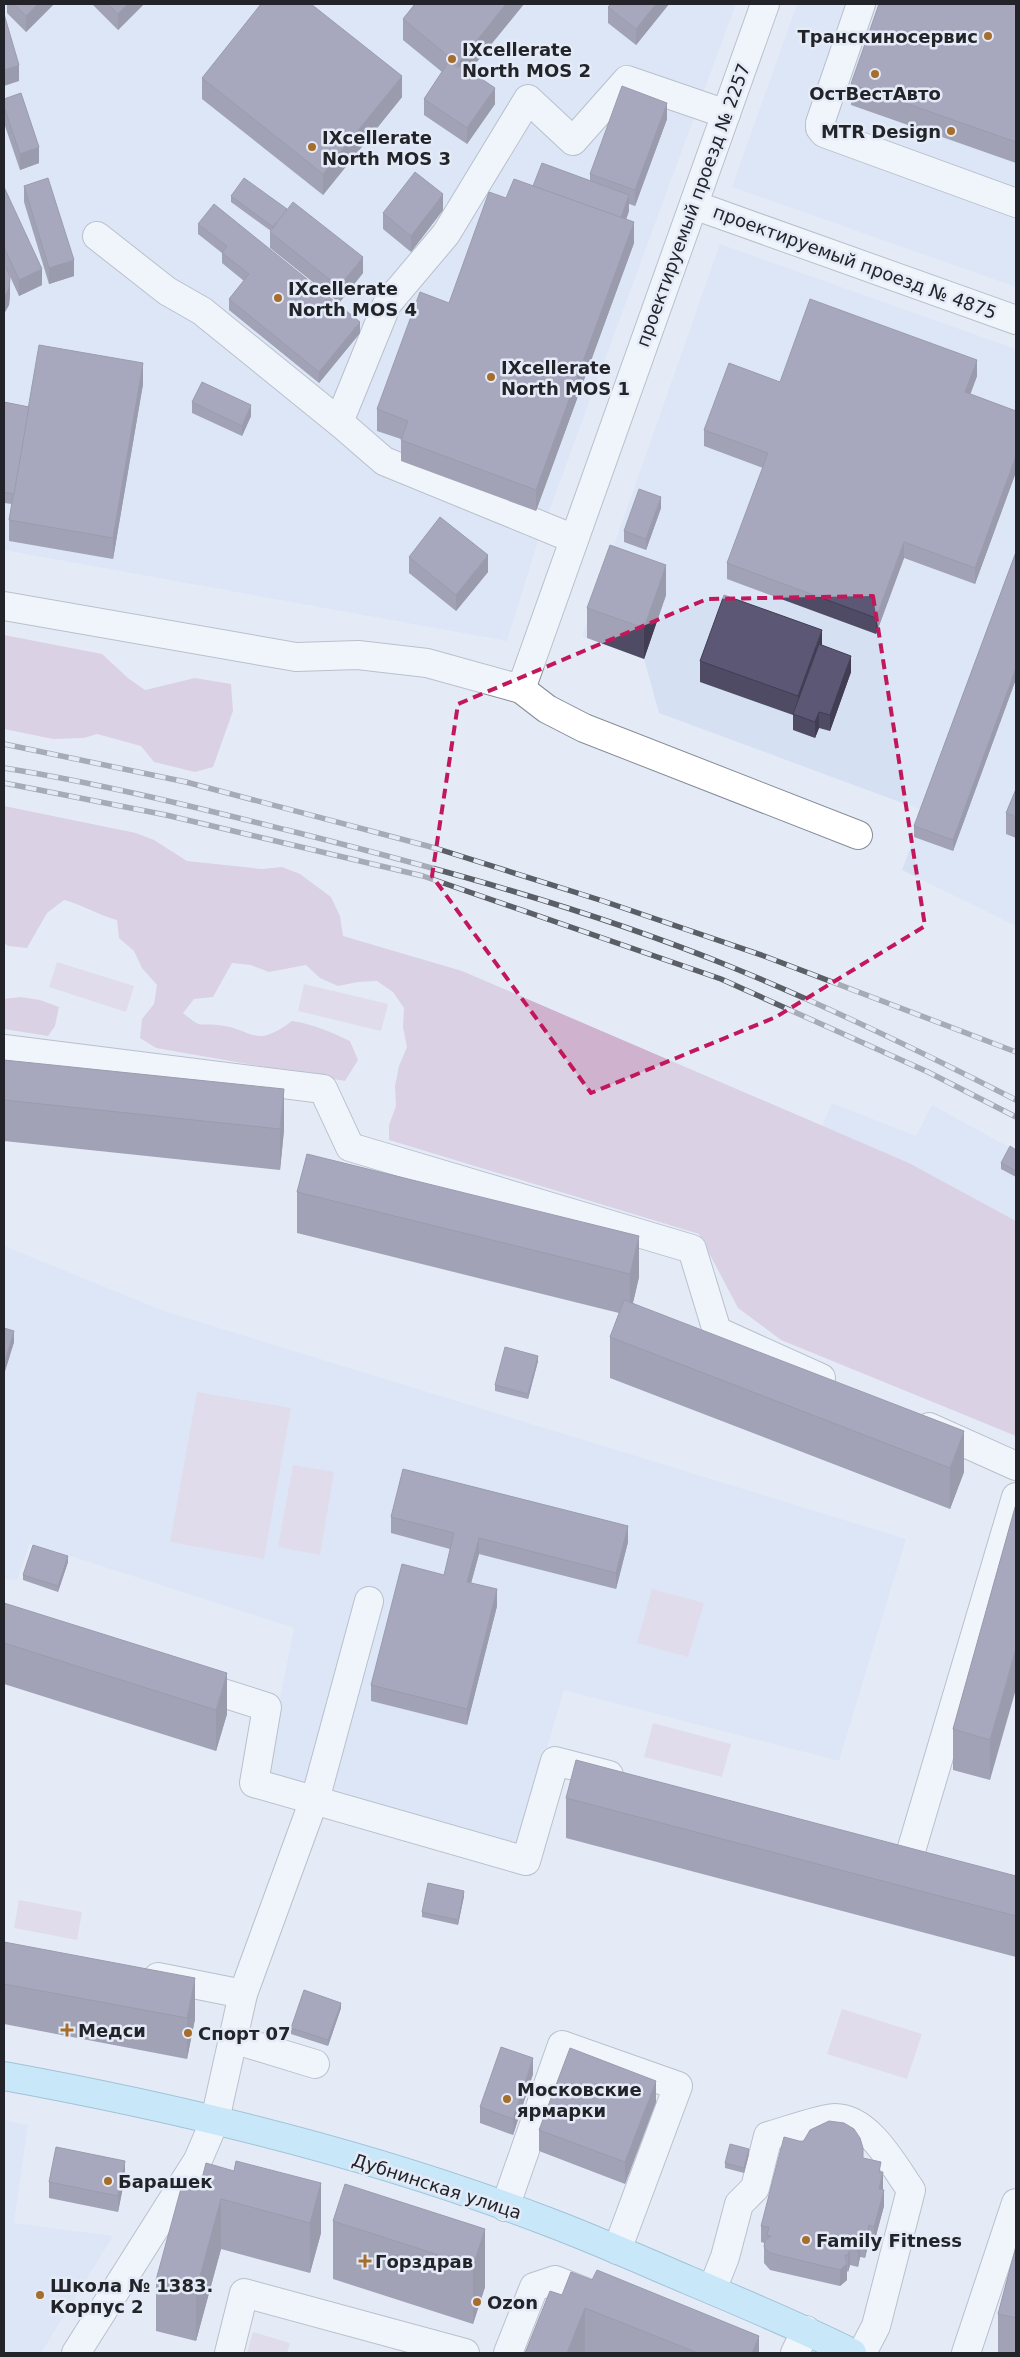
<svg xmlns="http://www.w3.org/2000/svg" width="1020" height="2357" font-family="'DejaVu Sans',sans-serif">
<rect width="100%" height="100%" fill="#e4ebf7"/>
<g fill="#d5e0f3">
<polygon points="4,4 736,4 538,541 507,641 4,550"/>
<polygon points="797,4 1016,4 1016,287 732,187"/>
<polygon points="720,244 1016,349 1016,926 902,870 924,811 659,713 644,659 582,636"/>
<polygon points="832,1103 916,1136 932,1105 1016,1151 1016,1221 909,1163 822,1126"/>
<polygon points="4,1246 164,1311 906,1539 839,1761 564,1690 519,1844 265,1774 294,1628 30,1543 17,1580 4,1579"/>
<polygon points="4,2120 28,2125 14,2223 113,2236 41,2353 4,2353"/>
</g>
<g fill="#dccadb">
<polygon points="57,962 134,986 126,1012 49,987"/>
<polygon points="304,984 388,1004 381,1031 298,1011"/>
<polygon points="197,1392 291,1408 264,1559 170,1542"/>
<polygon points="293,1465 334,1472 320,1555 278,1547"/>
<polygon points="652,1589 704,1603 688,1657 637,1643"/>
<polygon points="653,1723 731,1744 722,1777 644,1757"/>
<polygon points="19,1900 82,1912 77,1940 14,1928"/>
<polygon points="842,2009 922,2034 907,2079 827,2054"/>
<polygon points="253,2332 290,2343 287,2353 247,2353"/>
</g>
<g fill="#ceb2ce">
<polygon points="4,635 102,654 128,678 145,690 195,678 231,684 233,711 213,767 195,772 154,762 141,746 97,734 84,738 53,739 4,729"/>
<path d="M4 806 136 833 154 840 187 861 262 869 282 867 300 874 331 897 340 916 343 936 462 971 909 1163 1016 1221V1436L781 1340 738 1308 699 1234 389 1140V1125L396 1106 395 1086 399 1066 407 1047 403 1027 404 1008 393 992 377 981 358 982 338 986 320 978 306 965 269 972 251 965 232 963 213 997 194 999 183 1013C203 1029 196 1023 218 1025 255 1029 253 1050 292 1021 313 1024 331 1032 350 1041L358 1060 345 1081 156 1048 140 1038 142 1019 154 1004 157 985 142 968 134 951 119 938 117 920C98 915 83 905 64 900L47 913 27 948 8 946 4 943Z"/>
<polygon points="20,997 40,1000 59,1007 55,1026 48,1036 4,1029 4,999"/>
</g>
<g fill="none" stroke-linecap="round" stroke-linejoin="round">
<g stroke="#868d98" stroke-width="30">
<g id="minor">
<polyline points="861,4 820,123 820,128 824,133 1016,203"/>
<polyline points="694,205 1016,320"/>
<polyline points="97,236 167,291 202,311 339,422 384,461 574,539"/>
<polyline points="339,422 387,304 446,234 528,99 573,141 627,80 726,114"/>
<polyline points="4,606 296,657 358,655 427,663 521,689 547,709 584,728 858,835"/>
<polyline points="521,689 765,4"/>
<polyline points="4,1049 323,1089 350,1147 692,1249 717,1331 821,1378"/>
<polyline points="929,1427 1016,1466"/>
<polyline points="191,1683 267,1707 254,1783 526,1861 555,1761 609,1775"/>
<polyline points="911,1851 1016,1497"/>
<polyline points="158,1977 243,1994"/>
<polyline points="233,2039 315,2064"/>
<polyline points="505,2207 562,2045 678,2086 617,2250"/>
<path d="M712 2290 725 2257 739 2204 755 2188 768 2136C783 2132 822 2118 835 2118 869 2118 894 2166 911 2190L876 2326 862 2353"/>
<polyline points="76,2353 198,2160 215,2120 243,1994 318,1789 369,1601"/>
<polyline points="229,2353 244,2293 465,2353"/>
<polyline points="508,2353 534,2287 555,2280 600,2298"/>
<polyline points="795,2353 806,2330"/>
<polyline points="966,2353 1016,2203"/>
</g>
</g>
<g stroke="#5292ae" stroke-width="30">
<path id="major" d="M4 2076C185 2109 374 2155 546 2221 594 2239 641 2260 688 2280 743 2303 798 2326 852 2353"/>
</g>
<use href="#minor" stroke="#fff" stroke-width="28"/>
<use href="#major" stroke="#a7e2fa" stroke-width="28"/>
<g stroke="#5b5e65" stroke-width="5.5">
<g id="rail">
<polyline points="4,744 186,782 435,848 603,901 764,956 1016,1052"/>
<path d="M4 768C99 783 194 807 287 830 437 868 586 908 729 966 827 1006 922 1052 1016 1100"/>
<polyline points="4,783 166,815 423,876 721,979 928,1072 1016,1117"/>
</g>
</g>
<use href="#rail" stroke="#e4ebf7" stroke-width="4" stroke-dasharray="11" stroke-linecap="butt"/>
</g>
<g fill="#504b65">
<polygon points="7,4 54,4 26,32 7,13"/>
<polygon points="92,4 144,4 118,30"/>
<polygon points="415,4 524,4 469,71 495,104 467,144 424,115 424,99 442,72 403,40 403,19"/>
<polygon points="611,4 669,4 636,45 608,23 608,7"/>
<polygon points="1016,4 1016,163 851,105 851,84"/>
<polygon points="202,78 402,97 323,195 202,99"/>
<polygon points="4,99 39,163 20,170 4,123"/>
<polygon points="667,119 635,206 629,204 629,211 626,220 634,243 536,511 401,461 401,439 377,431 377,409 449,303 506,198 533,186 590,181 590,174"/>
<polygon points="24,186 74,276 49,284 24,202"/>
<polygon points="4,187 42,285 19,296 8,272 10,295 9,305 4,313 6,268 4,263"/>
<polygon points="231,196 363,273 339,303 270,248 270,232 271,231 231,202"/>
<polygon points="443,210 411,252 383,229 383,213"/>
<polygon points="198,224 360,333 319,383 229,310 229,299 244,281 222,263 222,253 198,234"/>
<polygon points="977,376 970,394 1016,411 1016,472 975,584 904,558 876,634 727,579 727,563 763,468 704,446 704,430 780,382"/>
<polygon points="143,384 113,559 9,541 9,520 12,504 4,503 4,402 29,407"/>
<polygon points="192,402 251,416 242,436 192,413"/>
<polygon points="661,508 646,550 624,542 624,531"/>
<polygon points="1016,552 1016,679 953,851 914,837 914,826"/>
<polygon points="409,557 488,572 456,611 409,573"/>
<polygon points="666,595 644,659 587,638 587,608"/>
<polygon points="822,646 851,672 830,731 819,728 815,738 793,730 793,715 700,682 700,661"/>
<polygon points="1016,789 1016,838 1006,834 1006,813"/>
<polygon points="4,1060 284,1130 280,1170 4,1141"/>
<polygon points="1016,1150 1016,1177 1001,1169 1001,1163"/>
<polygon points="307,1154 639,1277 633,1303 964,1472 950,1509 610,1378 610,1337 619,1313 297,1233 297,1192"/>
<polygon points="4,1328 14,1342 5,1371 4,1371"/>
<polygon points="538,1361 528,1399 495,1391 495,1385"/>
<polygon points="1016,1504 990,1780 953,1770 953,1729"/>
<polygon points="391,1517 628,1542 616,1589 479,1554 471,1583 497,1606 467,1725 371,1701 371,1685 444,1575 450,1549 391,1533"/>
<polygon points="68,1562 58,1592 23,1580 23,1575"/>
<polygon points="4,1603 227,1714 216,1751 4,1684"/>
<polygon points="566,1798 1016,1876 1016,1957 566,1838"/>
<polygon points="464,1896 458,1925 422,1917 422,1912"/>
<polygon points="4,1942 195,2019 187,2059 4,2024"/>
<polygon points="341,2008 328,2046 291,2034 291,2028"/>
<polygon points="533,2074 513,2135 480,2123 480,2107"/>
<polygon points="656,2102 625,2184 539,2151 539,2130"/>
<polygon points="749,2154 744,2173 725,2168 725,2163"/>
<polygon points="863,2158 881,2172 884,2206 874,2243 869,2241 865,2258 860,2257 858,2267 850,2265 848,2272 847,2271 847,2280 840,2286 770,2270 764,2263 764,2243 761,2242 761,2226"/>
<polygon points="234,2171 321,2183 321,2233 310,2273 221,2249 196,2341 156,2331 156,2280 200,2186"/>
<polygon points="125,2177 118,2212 49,2198 49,2182"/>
<polygon points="333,2221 485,2229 485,2287 473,2324 333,2279"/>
<polygon points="1016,2246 1016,2353 998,2353 998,2314"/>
<polygon points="562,2295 759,2353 525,2353"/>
</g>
<g fill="#413d53">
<polygon points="38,4 54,4 26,32 26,16"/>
<polygon points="128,4 144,4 118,30 118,14"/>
<polygon points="506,4 524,4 458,85 458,64"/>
<polygon points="656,4 669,4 636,45 636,29"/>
<polygon points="19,65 19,81 4,86 4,70"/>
<polygon points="402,76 402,97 323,195 323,174"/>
<polygon points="495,88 495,104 467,144 467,128"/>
<polygon points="667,103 667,119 635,206 635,190"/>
<polygon points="39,147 39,163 20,170 20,154"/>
<polygon points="443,194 443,210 411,252 411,236"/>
<polygon points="629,195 629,211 620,235 620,219"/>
<polygon points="634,222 634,243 536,511 536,490"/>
<polygon points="363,257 363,273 339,303 339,287"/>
<polygon points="74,260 74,276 49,284 49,268"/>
<polygon points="42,269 42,285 19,296 19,280"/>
<polygon points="10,278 10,295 9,305 4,314 4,298"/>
<polygon points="360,322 360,333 319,383 319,372"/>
<polygon points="977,360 977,376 965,409 965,392"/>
<polygon points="143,363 143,384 113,559 113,538"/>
<polygon points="251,405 251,416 242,436 242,426"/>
<polygon points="1016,456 1016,472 975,584 975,568"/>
<polygon points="661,497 661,508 646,550 646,539"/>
<polygon points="904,542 904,558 876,634 876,618"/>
<polygon points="488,555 488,572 456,611 456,595"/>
<polygon points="666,565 666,595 644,659 644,628"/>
<polygon points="822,630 822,651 798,717 798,696"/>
<polygon points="851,656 851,672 830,731 830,715"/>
<polygon points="1016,668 1016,679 953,851 953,840"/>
<polygon points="819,712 819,728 815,738 815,722"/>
<polygon points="284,1089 284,1130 280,1170 280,1129"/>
<polygon points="639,1236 639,1277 630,1315 630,1274"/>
<polygon points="14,1331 14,1342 5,1371 5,1361"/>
<polygon points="538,1356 538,1361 528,1399 528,1394"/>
<polygon points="964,1431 964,1472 950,1509 950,1468"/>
<polygon points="628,1526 628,1542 616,1589 616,1573"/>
<polygon points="479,1538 479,1554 467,1598 467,1582"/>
<polygon points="68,1556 68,1562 58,1592 58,1586"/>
<polygon points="497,1589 497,1606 467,1725 467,1709"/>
<polygon points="1016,1648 1016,1689 990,1780 990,1740"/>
<polygon points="227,1673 227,1714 216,1751 216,1710"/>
<polygon points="464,1891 464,1896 458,1925 458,1920"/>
<polygon points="195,1978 195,2019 187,2059 187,2018"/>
<polygon points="341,2003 341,2008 328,2046 328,2040"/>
<polygon points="533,2058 533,2074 513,2135 513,2119"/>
<polygon points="656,2081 656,2102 625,2184 625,2162"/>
<polygon points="749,2149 749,2154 744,2173 744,2168"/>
<polygon points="125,2161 125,2177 118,2212 118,2196"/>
<polygon points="883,2172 883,2189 879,2205 879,2189"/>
<polygon points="321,2183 321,2233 310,2273 310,2223"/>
<polygon points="884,2190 884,2206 874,2243 874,2227"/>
<polygon points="221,2199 221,2249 196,2341 196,2291"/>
<polygon points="869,2225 869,2241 865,2258 865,2242"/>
<polygon points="485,2229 485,2287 473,2324 473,2266"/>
<polygon points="860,2240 860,2257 858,2267 858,2251"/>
<polygon points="850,2248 850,2265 848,2272 848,2255"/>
<polygon points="847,2264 847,2280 840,2286 840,2270"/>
<polygon points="585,2308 585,2353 567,2353"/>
<polygon points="759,2336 759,2353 752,2353"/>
</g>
<g fill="#5d5776" stroke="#413d53">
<polygon points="14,4 38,4 26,16"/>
<polygon points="108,4 128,4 118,14"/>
<polygon points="261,4 311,4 402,76 323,174 202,78"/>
<polygon points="415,4 506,4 458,64 403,19"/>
<polygon points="611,4 656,4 636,29 608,7"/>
<polygon points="879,4 1016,4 1016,142 851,84"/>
<polygon points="4,14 19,65 4,70"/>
<polygon points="449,61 458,68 461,65 495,88 467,128 424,99"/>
<polygon points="622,86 667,103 635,190 590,174"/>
<polygon points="21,93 39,147 20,154 4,107 4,99"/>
<polygon points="542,163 629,195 621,218 533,186"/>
<polygon points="415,172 443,194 411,236 383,213"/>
<polygon points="48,178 74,260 49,268 24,186"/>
<polygon points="244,178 287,209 273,227 231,196"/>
<polygon points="514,179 634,222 536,490 401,440 408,421 377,409 420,292 449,303 489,192 506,198"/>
<polygon points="4,187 42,269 19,280 4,247"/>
<polygon points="293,202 363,257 339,287 270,232"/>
<polygon points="214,204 360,322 319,372 229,299 249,274 222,253 227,246 198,224"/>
<polygon points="4,265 7,269 10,278 9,288 4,298"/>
<polygon points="810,299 977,360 965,392 1016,411 1016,456 975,568 904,542 876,618 727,563 768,453 704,430 729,363 780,382"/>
<polygon points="39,345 143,363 113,538 9,520"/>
<polygon points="202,382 251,405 242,426 192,402"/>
<polygon points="4,402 29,407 14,494 4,492"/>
<polygon points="639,489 661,497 646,539 624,531"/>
<polygon points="440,517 488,555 456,595 409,557"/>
<polygon points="610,545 666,565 644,628 587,608"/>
<polygon points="1016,552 1016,668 953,840 914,826"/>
<polygon points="724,595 822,630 798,696 700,661"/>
<polygon points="819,644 851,656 830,715 819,712 815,722 793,714"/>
<polygon points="1016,789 1016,817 1006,813"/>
<polygon points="4,1060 284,1089 280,1129 4,1100"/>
<polygon points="1010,1146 1016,1150 1016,1171 1001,1163"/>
<polygon points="307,1154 639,1236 630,1274 297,1192"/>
<polygon points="624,1300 964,1431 950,1468 610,1337"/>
<polygon points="4,1328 14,1331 5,1361 4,1360"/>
<polygon points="505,1347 538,1356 528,1394 495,1385"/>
<polygon points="403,1469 628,1526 616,1573 479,1538 467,1582 497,1589 467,1709 371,1685 402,1564 444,1575 454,1533 391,1517"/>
<polygon points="1016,1504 1016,1648 990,1740 953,1729"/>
<polygon points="33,1545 68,1556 58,1586 23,1575"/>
<polygon points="4,1603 227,1673 216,1710 4,1643"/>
<polygon points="576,1760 1016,1876 1016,1916 566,1798"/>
<polygon points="428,1883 464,1891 458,1920 422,1912"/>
<polygon points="4,1942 195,1978 187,2018 4,1984"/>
<polygon points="304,1990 341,2003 328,2040 291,2028"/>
<polygon points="501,2047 533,2058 513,2119 480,2107"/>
<polygon points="570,2048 656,2081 625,2162 539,2130"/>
<polygon points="829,2121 844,2123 854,2129 860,2138 863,2148 863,2158 881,2162 879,2172 883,2172 879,2189 884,2190 874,2227 869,2225 865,2242 860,2240 858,2251 850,2248 848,2255 845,2255 847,2264 840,2270 770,2253 764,2247 765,2241 771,2236 767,2235 769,2227 761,2226 784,2137 803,2142 810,2130"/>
<polygon points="730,2144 749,2149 744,2168 725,2163"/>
<polygon points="56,2147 125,2161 118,2196 49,2182"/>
<polygon points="236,2161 321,2183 310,2223 221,2199 196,2291 156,2280 183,2181 200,2186 206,2163 234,2171"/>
<polygon points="345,2184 485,2229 473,2266 333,2221"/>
<polygon points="1016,2246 1016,2318 998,2314"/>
<polygon points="597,2270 759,2336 752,2353 698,2353 585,2308 567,2353 525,2353 550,2291 562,2295 571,2272 592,2280"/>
</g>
<path d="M0 0H1020V2357H0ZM873 596 925 926 776 1017 591 1093 432 876 458 704 707 599Z" fill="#e4ebf7" fill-opacity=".55" fill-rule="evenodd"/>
<path fill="none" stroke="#c2185b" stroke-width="4" stroke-dasharray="10 6" stroke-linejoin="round" d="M873 596 925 926 776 1017 591 1093 432 876 458 704 707 599Z"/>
<g fill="#a66d2c" stroke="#e4ebf7" stroke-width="2">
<circle cx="988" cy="36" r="5"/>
<circle cx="452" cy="59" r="5"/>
<circle cx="875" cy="74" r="5"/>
<circle cx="951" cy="131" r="5"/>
<circle cx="312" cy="147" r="5"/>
<circle cx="278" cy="298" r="5"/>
<circle cx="491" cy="377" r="5"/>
<path d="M64.5 2022.5h5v5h5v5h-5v5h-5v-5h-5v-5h5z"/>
<circle cx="188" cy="2033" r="5"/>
<circle cx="507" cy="2099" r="5"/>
<circle cx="108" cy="2181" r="5"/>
<circle cx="806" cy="2240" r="5"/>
<path d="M362.5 2253.5h5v5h5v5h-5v5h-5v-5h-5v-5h5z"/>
<circle cx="40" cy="2295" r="5"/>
<circle cx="477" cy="2302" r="5"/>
</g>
<g text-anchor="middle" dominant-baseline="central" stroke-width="5" stroke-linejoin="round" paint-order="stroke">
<g font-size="18" font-weight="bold" fill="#222429" stroke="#e4ebf7" text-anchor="start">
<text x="978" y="36" text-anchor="end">Транскиносервис</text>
<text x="462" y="49">IXcellerate<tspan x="462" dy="21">North MOS 2</tspan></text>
<text x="875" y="93" text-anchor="middle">ОстВестАвто</text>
<text x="941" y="131" text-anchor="end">MTR Design</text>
<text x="322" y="137">IXcellerate<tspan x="322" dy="21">North MOS 3</tspan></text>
<text x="288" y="288">IXcellerate<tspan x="288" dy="21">North MOS 4</tspan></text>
<text x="501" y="367">IXcellerate<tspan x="501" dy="21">North MOS 1</tspan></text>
<text x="78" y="2030">Медси</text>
<text x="198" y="2033">Спорт 07</text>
<text x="517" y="2089">Московские<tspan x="517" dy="21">ярмарки</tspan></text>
<text x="118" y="2181">Барашек</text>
<text x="816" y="2240">Family Fitness</text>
<text x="375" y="2261">Горздрав</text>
<text x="50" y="2285">Школа № 1383.<tspan x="50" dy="21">Корпус 2</tspan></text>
<text x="487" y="2302">Ozon</text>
</g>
<g font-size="18" fill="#222429" stroke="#e4ebf7">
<text transform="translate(693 205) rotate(-70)">проектируемый проезд № 2257</text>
<text transform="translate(855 262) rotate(20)">проектируемый проезд № 4875</text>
<text transform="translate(437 2186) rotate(18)">Дубнинская улица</text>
</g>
</g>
<rect width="1020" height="2357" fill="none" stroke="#222429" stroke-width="10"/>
</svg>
